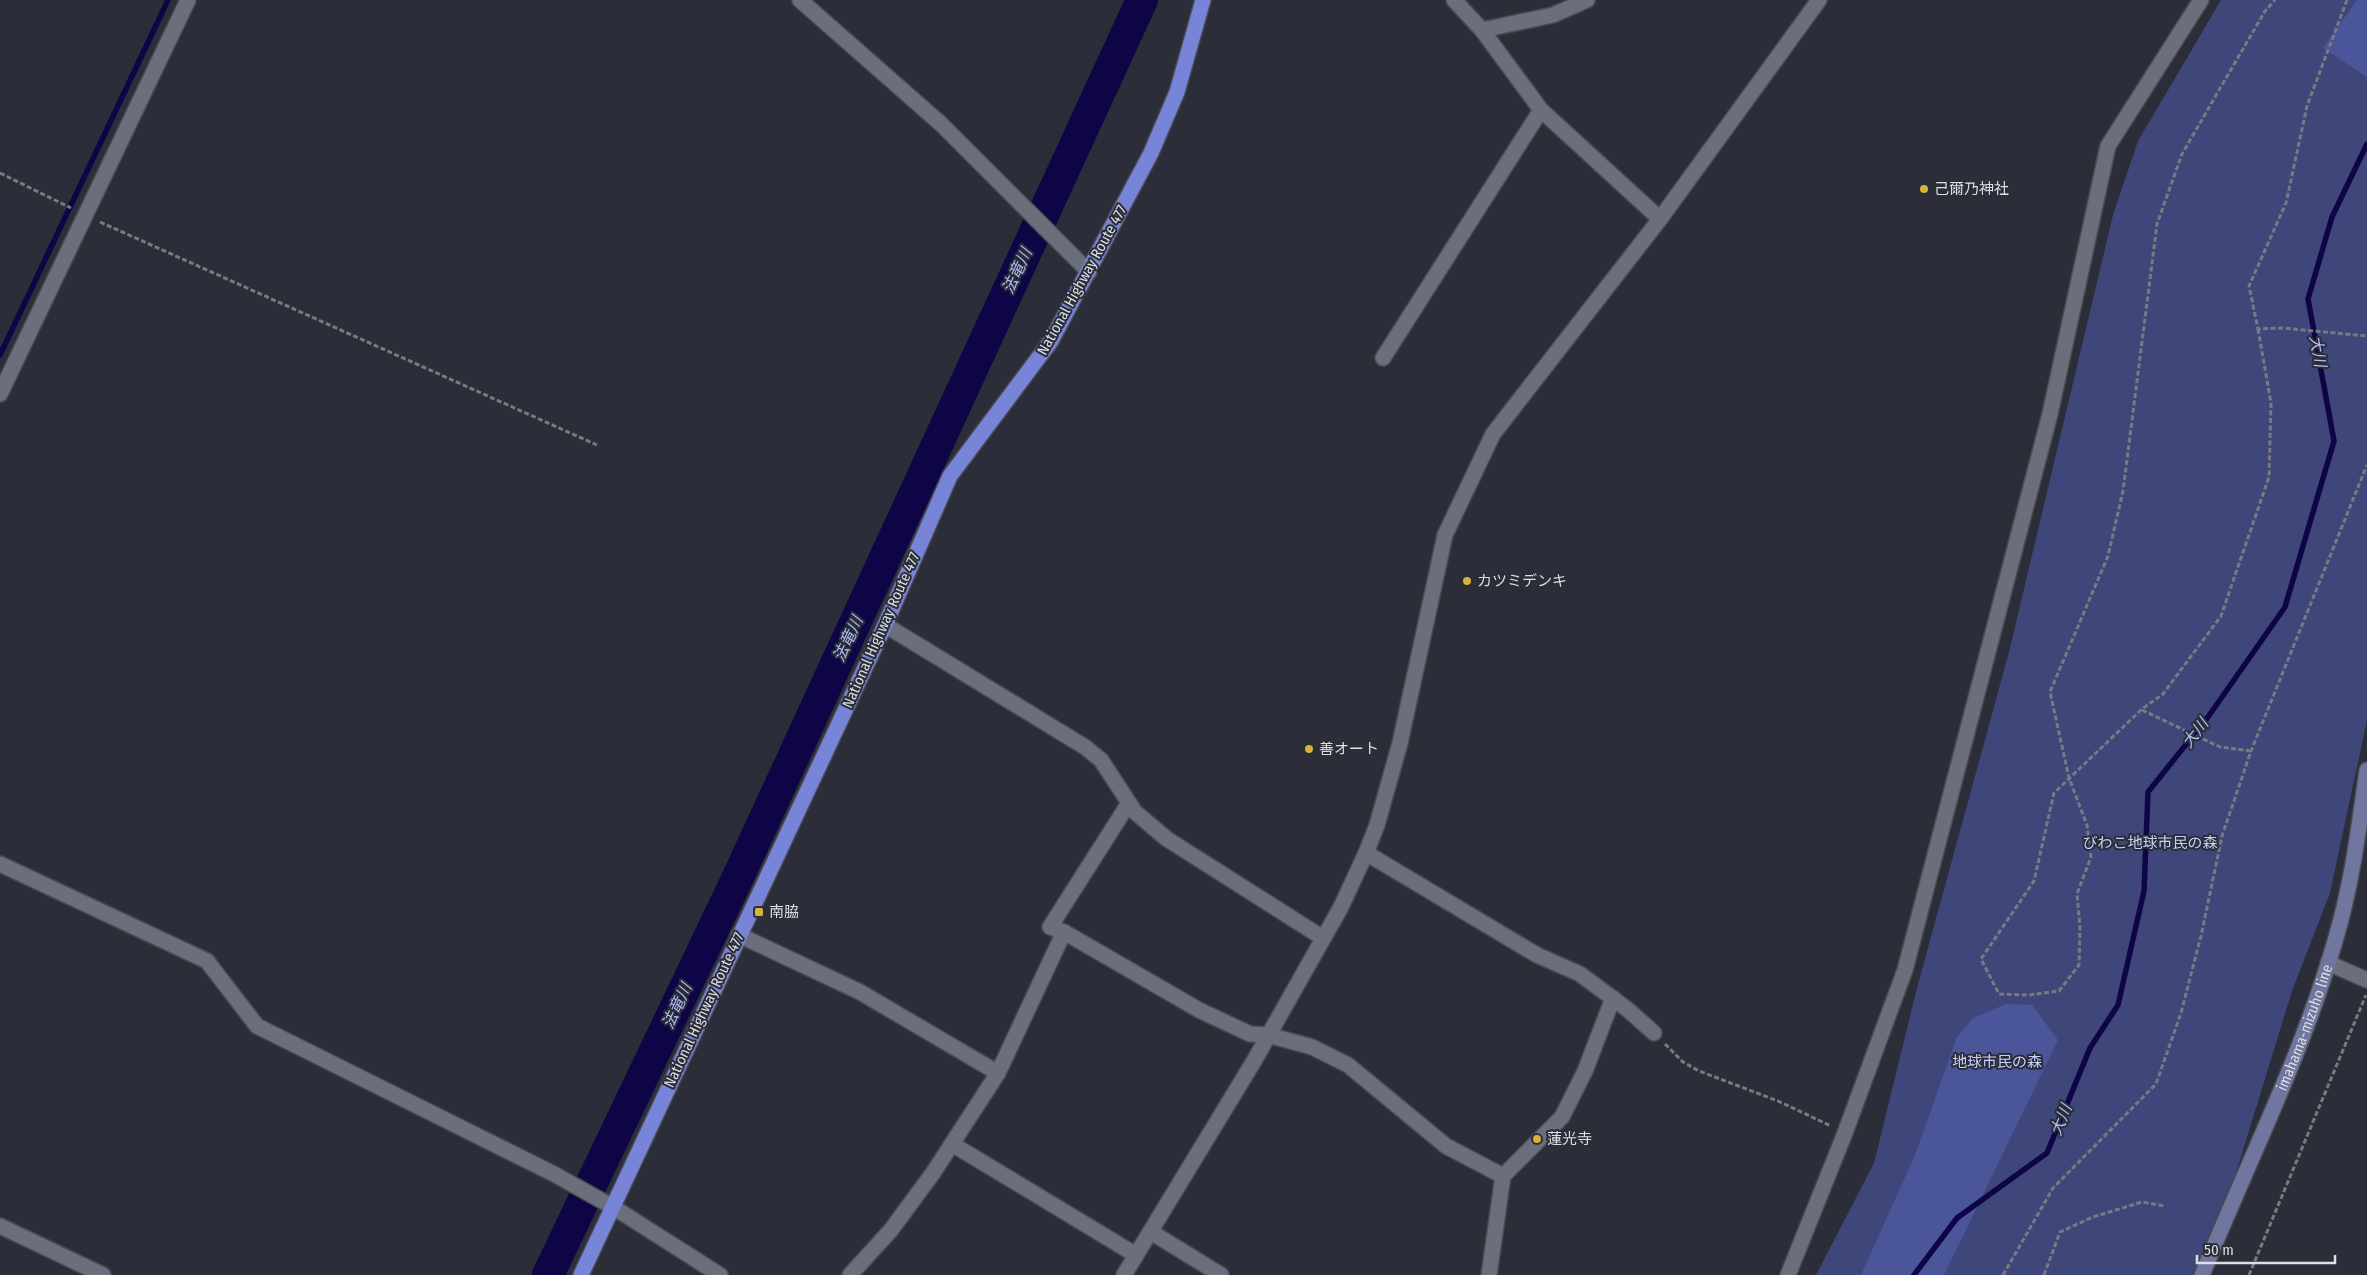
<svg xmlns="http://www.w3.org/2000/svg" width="2367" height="1275" font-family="'Fira Sans Condensed','Noto Sans JP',sans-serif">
<rect width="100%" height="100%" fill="#2b2d38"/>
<polygon fill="#3f477a" points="2221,0 2367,0 2367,720 2330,893 2292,991 2233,1183 2193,1275 1816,1275 1874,1163 1917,988 2009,652 2113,215 2138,141"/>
<g fill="#4b559a">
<polygon points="2357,0 2367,0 2367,77 2323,48"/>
<polygon points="2006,1004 2032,1005 2058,1040 1944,1275 1861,1275 1915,1155 1957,1037 1973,1018"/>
</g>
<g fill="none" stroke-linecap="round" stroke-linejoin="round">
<g stroke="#0d0546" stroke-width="5.5">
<polyline points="0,355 168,0"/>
<polyline points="1914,1275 1957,1218 2047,1153 2090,1048 2118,1005 2144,891 2148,792 2208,717 2285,607 2334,441 2308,299 2332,217 2367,144"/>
</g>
<polyline stroke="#0d0546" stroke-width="32" points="548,1275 738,877 1142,0"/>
<g stroke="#484a52" stroke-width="18">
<g id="minor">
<polyline points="1454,0 1482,30 1541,110 1660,219"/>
<polyline points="1482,30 1553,15 1587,0"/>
<polyline points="1383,358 1541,110"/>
<polyline points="0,394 188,0"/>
<polyline points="885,625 1085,747 1101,760 1135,812 1167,839 1323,938"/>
<polyline points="1129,803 1050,927 1064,932 1199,1010 1250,1034 1268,1035 1312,1047 1348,1065 1446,1146 1503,1176"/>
<polyline points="1366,853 1537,955 1580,974 1627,1009 1654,1033"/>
<polyline points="0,864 207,961 257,1026 554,1174 613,1207 720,1275"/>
<polyline points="739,935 860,992 998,1073 933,1173 891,1230 850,1275"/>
<polyline points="2328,963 2367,980"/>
<polyline points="998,1073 1064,932"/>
<polyline points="952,1144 1136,1255"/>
<polyline points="0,1226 103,1275"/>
<polyline points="1151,1232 1221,1275"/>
<polyline points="1124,1275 1254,1061 1341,907 1366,853 1377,825 1400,743 1445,535 1493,434 1660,219 1819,0"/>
<polyline points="1489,1275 1503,1176 1562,1117 1585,1071 1613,998"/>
<polyline points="1788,1275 1845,1133 1905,970 2050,414 2108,146 2201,0"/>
</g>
</g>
<g stroke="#484a52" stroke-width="18">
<polyline id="tertiary" points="800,0 941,124 1089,272"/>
</g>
<g stroke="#484a52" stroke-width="18">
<g id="secondary">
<path id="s1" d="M2202 1275C2247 1164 2302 1056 2335 941 2352 885 2359 827 2367 770"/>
</g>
</g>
<g stroke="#484a52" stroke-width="18">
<polyline id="trunk" points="581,1275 885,625 950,476 1051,341 1151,153 1177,92 1203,0"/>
</g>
<g stroke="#787a83" stroke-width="3" stroke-dasharray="5 2.5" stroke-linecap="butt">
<polyline points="2347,0 2307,106 2286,203 2249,286 2258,329 2282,328 2367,336"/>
<polyline points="0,173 71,208"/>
<polyline points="100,222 597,445"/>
<polyline points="2258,329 2271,403 2269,477 2221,616 2163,694 2142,709 2054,793 2034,881 1981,959 1999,994 2029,995 2059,991 2079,965 2080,928 2077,894 2091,857 2087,825 2069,778 2050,692 2108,556 2123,491 2157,224 2182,154 2265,11 2275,0"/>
<polyline points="2142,710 2220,747 2251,751"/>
<polyline points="1665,1044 1683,1062 1699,1071 1778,1101 1831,1126"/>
<polyline points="2003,1275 2053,1188 2156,1084 2181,1013 2201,936 2222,836 2251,751 2367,465"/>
<polyline points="2044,1275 2060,1232 2093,1217 2142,1202 2165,1206"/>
<polyline points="2249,1275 2366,995"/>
</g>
<use href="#minor" stroke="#6b6e7b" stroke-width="15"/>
<use href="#tertiary" stroke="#6b6e7b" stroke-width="15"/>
<use href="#secondary" stroke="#70769e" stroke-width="15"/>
<use href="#trunk" stroke="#7784d7" stroke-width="15"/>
</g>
<g fill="#d4b535" stroke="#2b2d38" stroke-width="2">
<circle cx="1924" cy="189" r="5"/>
<circle cx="1467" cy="581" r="5"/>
<circle cx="1309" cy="749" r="5"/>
<rect x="754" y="907" width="10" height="10" rx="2.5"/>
<circle cx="1537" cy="1139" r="5"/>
</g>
<g text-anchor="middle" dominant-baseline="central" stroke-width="4" stroke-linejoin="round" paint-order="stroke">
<g font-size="15" fill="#dddfe5" stroke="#2b2d38" text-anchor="start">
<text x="1934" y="189">己爾乃神社</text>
<text x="1477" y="581">カツミデンキ</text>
<text x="1319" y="749">善オート</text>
<text x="769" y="912">南脇</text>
<text x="1547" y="1139">蓮光寺</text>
</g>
<g font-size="15" fill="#dddfe5" stroke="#2b2d38">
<text transform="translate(1082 280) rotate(-61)">National Highway Route 477</text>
<text transform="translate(881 630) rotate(-66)">National Highway Route 477</text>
<text transform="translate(704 1010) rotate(-65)">National Highway Route 477</text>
<text stroke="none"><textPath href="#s1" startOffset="268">imahama-mizuho line</textPath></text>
</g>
<g font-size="15" fill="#c8d1f9" stroke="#2b2d38">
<text x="2150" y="843">びわこ地球市民の森</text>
<text x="1997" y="1062">地球市民の森</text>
</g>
<g font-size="16" font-style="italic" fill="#b1bef9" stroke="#2b2d38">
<text transform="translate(1017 271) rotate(-65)">法竜川</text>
<text transform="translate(2318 351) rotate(80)">大川</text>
<text transform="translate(848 639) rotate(-65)">法竜川</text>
<text transform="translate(2195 733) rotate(-52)">大川</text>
<text transform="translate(677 1006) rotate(-65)">法竜川</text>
<text transform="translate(2061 1120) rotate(-68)">大川</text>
</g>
</g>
<path d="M2197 1255v8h138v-8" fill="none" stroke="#dddfe5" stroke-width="2.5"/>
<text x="2204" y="1255" font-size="15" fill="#dddfe5" stroke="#2b2d38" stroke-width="4" paint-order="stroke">50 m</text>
</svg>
